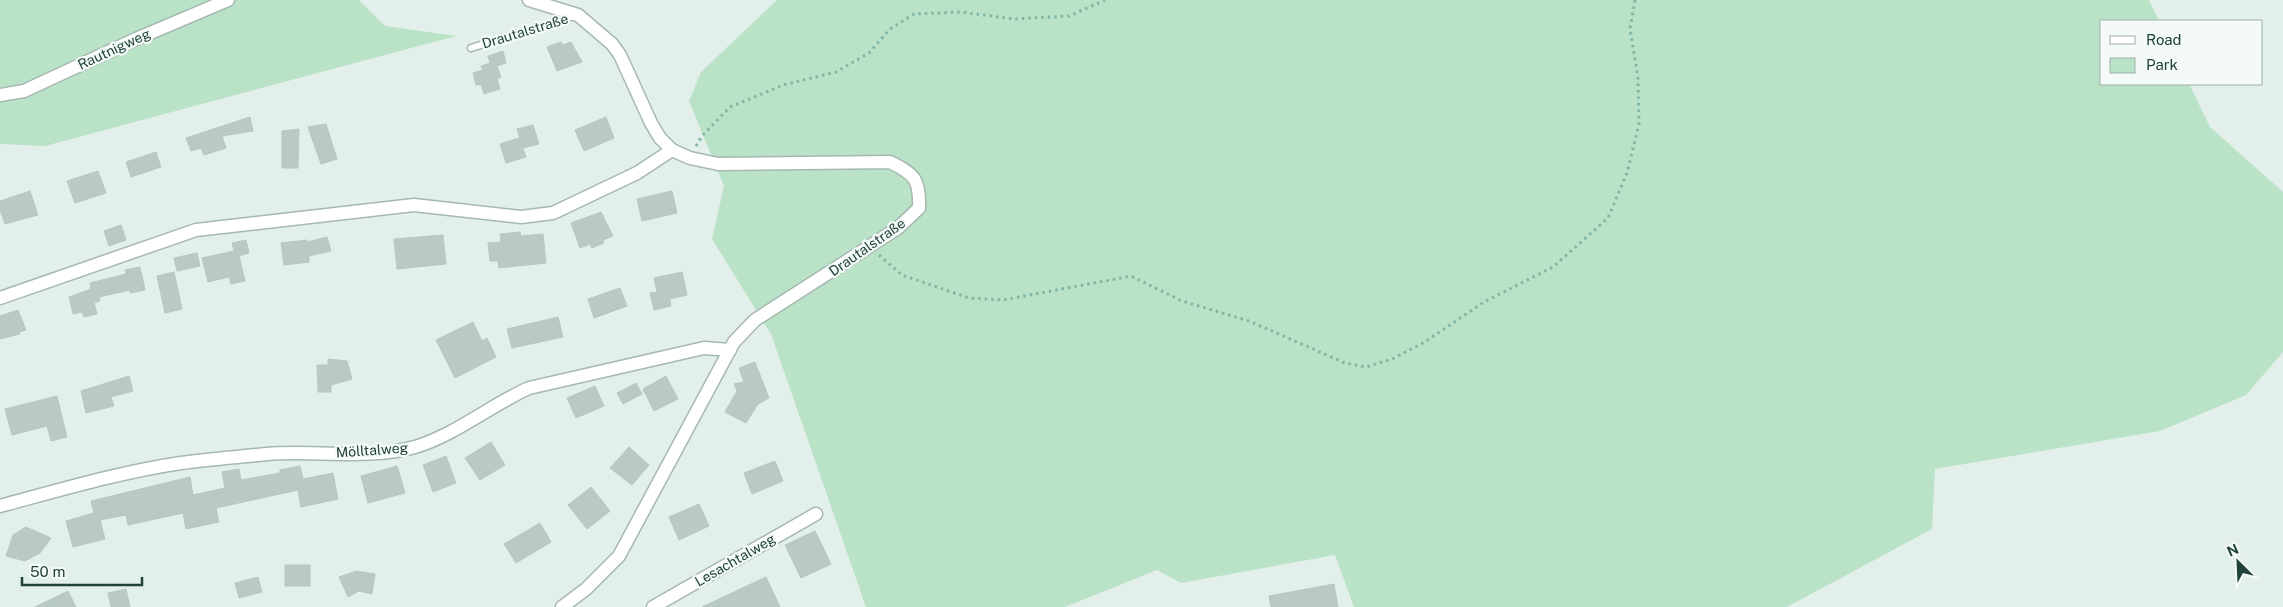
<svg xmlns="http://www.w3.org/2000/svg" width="2283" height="607" font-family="'Public Sans',sans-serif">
<rect width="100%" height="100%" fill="#e3efea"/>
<g fill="#bae2c6">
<polygon points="0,0 359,0 385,26 456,36 45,146 0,144"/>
<polygon points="777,0 2149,0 2159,21 2102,21 2102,84 2189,84 2210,127 2283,192 2283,352 2246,395 2160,431 1935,469 1932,529 1787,607 1354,607 1335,555 1181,583 1157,570 1065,607 866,607 771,334 712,239 724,186 689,101 701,72"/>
</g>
<g fill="#b8cac3" stroke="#b4c9c1">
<polygon points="561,42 563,45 571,42 582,62 557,71 547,47"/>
<polygon points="503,51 506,63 497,66 501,77 497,79 500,89 484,94 481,84 476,85 473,73 483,70 481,66 490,63 488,56"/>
<polygon points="250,117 253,131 222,136 226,148 204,155 201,148 191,151 186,138"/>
<polygon points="606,117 614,138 584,151 575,130"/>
<polygon points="326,124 337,159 321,164 308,127"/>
<polygon points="533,125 539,144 523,148 517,129"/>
<polygon points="299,129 298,168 282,168 282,131"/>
<polygon points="519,138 526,157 506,163 500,144"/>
<polygon points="156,152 161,167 131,177 126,162"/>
<polygon points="98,171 106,193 75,203 67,181"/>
<polygon points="30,191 38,215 5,224 0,210 0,201"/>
<polygon points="672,191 677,213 642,221 637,199"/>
<polygon points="601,212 613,236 603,240 604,243 592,248 590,244 580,248 571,223"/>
<polygon points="121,225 126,240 109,246 104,231"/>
<polygon points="520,232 521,236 543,234 546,263 499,268 498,261 490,261 488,243 501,242 500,234"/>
<polygon points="443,235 446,264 397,269 394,239"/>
<polygon points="327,237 331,251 309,256 309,262 284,265 281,243 307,240 307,242"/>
<polygon points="246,240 249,253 239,256 245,281 231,284 229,277 208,282 202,258 234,251 232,243"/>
<polygon points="197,253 200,266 177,271 174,258"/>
<polygon points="140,267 145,290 130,293 130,290 99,297 100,301 94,303 97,314 84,317 82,312 73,314 69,297 91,289 90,283 126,274 125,270"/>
<polygon points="174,272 182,309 165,313 157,276"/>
<polygon points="682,272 687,295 670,299 671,306 654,310 650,293 657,292 654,278"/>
<polygon points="620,288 627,306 594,318 588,299"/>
<polygon points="18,310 26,330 19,332 20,334 0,339 0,316"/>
<polygon points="558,317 563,337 512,348 507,329"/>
<polygon points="473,322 482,341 487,338 496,357 455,378 436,340"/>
<polygon points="328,359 347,361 352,379 331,385 331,392 318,392 317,365 328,365"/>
<polygon points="755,362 769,398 758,404 746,423 725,412 737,391 734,384 744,382 739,368"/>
<polygon points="129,376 133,391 111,397 114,406 86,413 81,391"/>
<polygon points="666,376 678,399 654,411 643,389"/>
<polygon points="636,383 642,394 623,404 617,393"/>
<polygon points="595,386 604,406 576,418 567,398"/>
<polygon points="57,396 67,437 51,441 47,426 12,435 5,409"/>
<polygon points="491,442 505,465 480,480 465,458"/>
<polygon points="629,447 649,465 632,485 610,468"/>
<polygon points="446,456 456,483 433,492 423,465"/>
<polygon points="775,461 783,481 752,494 744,473"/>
<polygon points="300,466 303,479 333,473 338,499 301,507 298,490 216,508 219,522 186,529 183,513 128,525 126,515 100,520 105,539 73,547 66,521 94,513 91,501 190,477 193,495 225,488 222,472 239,469 241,480 280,473 280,470"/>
<polygon points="397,466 405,493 368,503 361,476"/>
<polygon points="591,487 610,511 587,529 568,505"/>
<polygon points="699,504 709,526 679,540 669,517"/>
<polygon points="540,523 551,542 516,563 504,544"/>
<polygon points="26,527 51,538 40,553 25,561 6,556 13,535"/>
<polygon points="815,531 831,564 801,578 785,545"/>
<rect x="285" y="565" width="25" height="21"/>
<polygon points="356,571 375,574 372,594 359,591 348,597 339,577"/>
<polygon points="258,577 262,592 239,598 235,583"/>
<polygon points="766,577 780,607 702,607"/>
<polygon points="1334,584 1338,607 1271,607 1269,596"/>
<polygon points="126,589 130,607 111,607 108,593"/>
<polygon points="68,591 76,607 35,607"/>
</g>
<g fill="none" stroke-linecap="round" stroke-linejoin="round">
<g stroke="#a5b8b2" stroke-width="9">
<polyline id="service" points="471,48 575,16"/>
</g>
<g stroke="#a5b8b2" stroke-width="15">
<g id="minor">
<path d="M529 0 578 15 612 44 620 55 651 123 660 138 672 150 690 158 718 164 890 162C915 174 920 180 919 208L898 228 755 320 734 342 619 556 586 589 562 607"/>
<polyline points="0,95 24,91 136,39 228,0"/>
<polyline points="0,298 196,230 414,205 521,217 553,213 637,173 672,150"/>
<path d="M0 506C60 490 120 472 181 463 209 459 239 457 267 454 315 450 369 460 415 447 455 435 491 405 529 388L704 348 730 350"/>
<polyline points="653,607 816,514"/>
</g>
</g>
<g stroke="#80b6a6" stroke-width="3" stroke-dasharray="2.5 4" stroke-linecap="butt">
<polyline points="696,146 702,136 730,107 783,85 836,72 869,53 890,29 914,14 961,12 1014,19 1069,16 1105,0"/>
<polyline points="879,255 902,275 969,298 1003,300 1131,276 1182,301 1249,321 1345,363 1366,367 1392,359 1423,343 1484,302 1553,267 1608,218 1627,173 1639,124 1638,78 1630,29 1635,0"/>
</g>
<use href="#service" stroke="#fff" stroke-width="6"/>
<use href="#minor" stroke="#fff" stroke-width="12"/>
</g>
<g text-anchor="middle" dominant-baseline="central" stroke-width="4.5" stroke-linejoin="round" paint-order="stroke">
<g font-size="14" fill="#20423a" stroke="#f4faf7">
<text transform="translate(525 31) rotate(-17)">Drautalstraße</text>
<text transform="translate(114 49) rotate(-25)">Rautnigweg</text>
<text transform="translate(867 247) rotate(-35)">Drautalstraße</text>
<text transform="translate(372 450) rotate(-4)">Mölltalweg</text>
<text transform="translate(735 560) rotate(-30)">Lesachtalweg</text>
</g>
</g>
<rect x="2100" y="20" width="162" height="65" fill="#f4faf7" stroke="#9fb0ab"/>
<rect x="2110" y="36" width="25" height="8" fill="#ffffff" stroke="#9fb0ab"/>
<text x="2146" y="45" font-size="15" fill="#20423a">Road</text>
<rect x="2110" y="58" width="25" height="15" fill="#bae2c6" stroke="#9fb0ab"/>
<text x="2146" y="70" font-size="15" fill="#20423a">Park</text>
<g transform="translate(2238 562) rotate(336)" stroke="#f4faf7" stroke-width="4" paint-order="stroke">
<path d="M0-4L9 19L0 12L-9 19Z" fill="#20423a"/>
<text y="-8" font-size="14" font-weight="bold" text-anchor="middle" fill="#20423a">N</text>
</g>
<path d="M22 577v8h120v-8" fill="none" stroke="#20423a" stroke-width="2.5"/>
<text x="30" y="577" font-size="15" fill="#20423a" stroke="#f4faf7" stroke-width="4" paint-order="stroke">50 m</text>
</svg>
